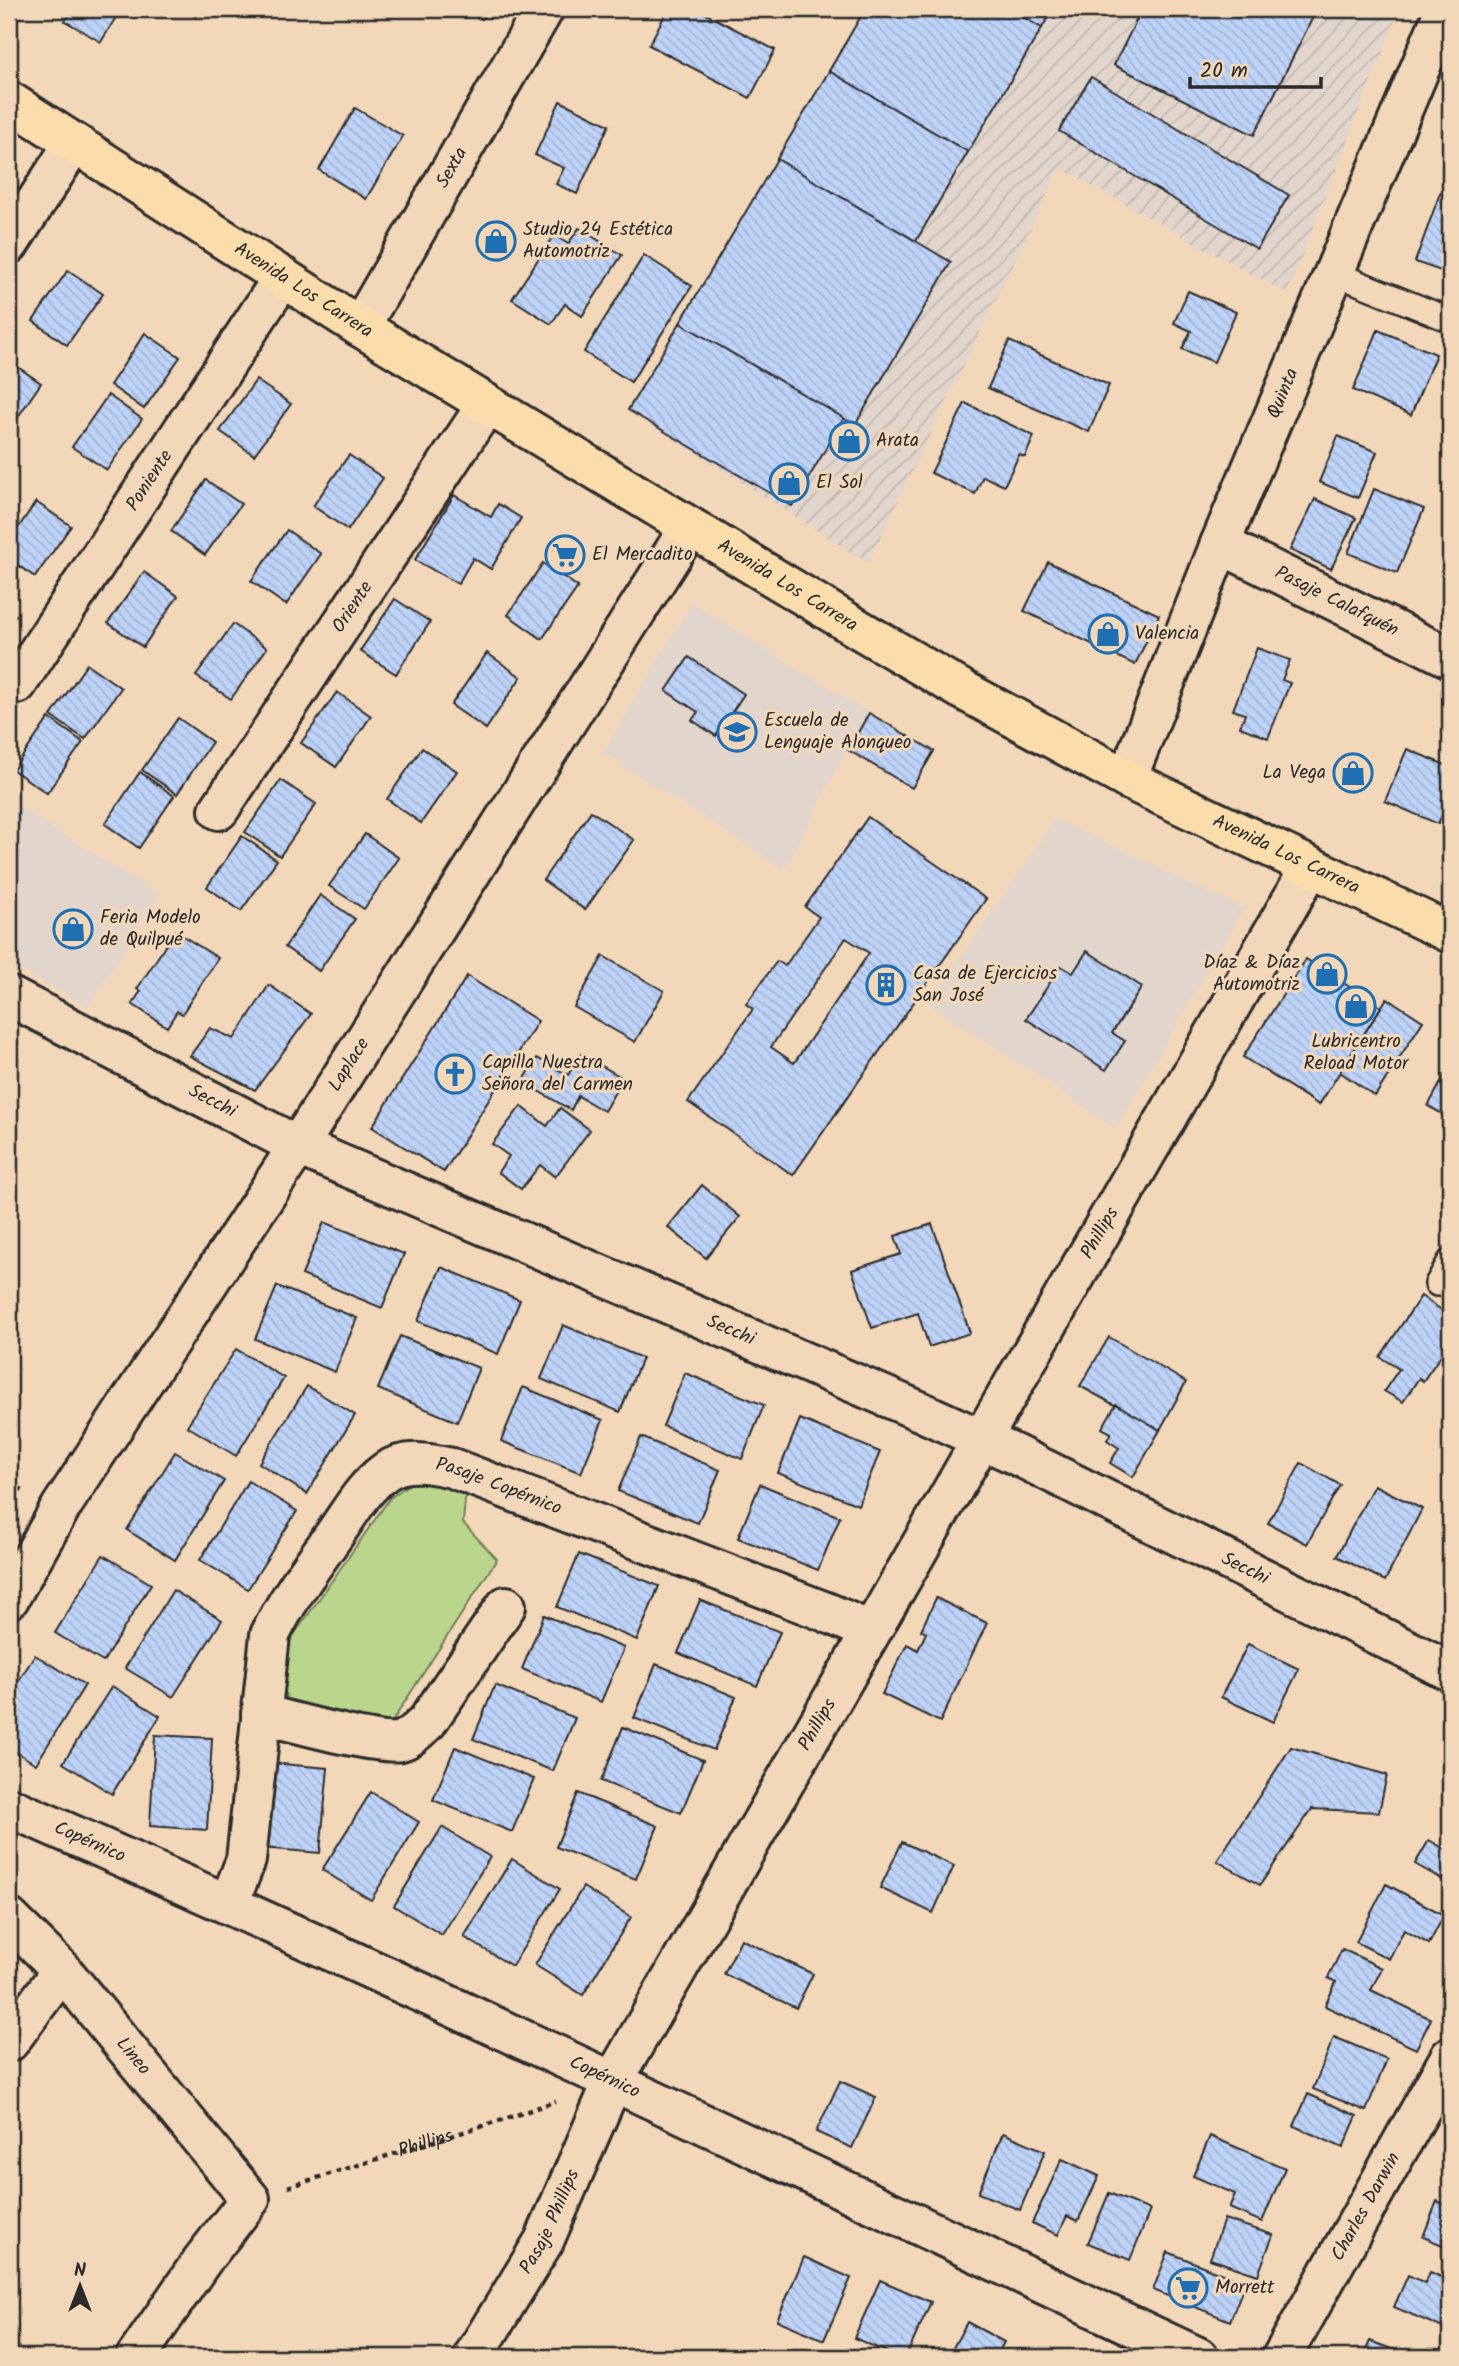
<svg xmlns="http://www.w3.org/2000/svg" width="1459" height="2366" font-family="Kalam,sans-serif">
<defs>
<pattern id="industrial-furrows" width="10" height="10" patternUnits="userSpaceOnUse" patternTransform="scale(1.75)"><rect width="10" height="10" fill="#e2d6cc"/><path d="M-1 1l2-2M0 10L10 0M9 11l2-2" fill="none" stroke="#c2b8af"/></pattern>
<pattern id="building-back-hatch" width="6" height="6" patternUnits="userSpaceOnUse" patternTransform="scale(1.75)"><rect width="6" height="6" fill="#bed3f8"/><path d="M-1 5l2 2M0 0l6 6M5-1l2 2" fill="none" stroke="#a3b5d5"/></pattern>
</defs>
<rect width="100%" height="100%" fill="#f2d8b9"/>
<filter id="ink" filterUnits="userSpaceOnUse"><feTurbulence type="fractalNoise" baseFrequency=".0143" numOctaves="2"/><feDisplacementMap in="SourceGraphic" scale="14" xChannelSelector="R" yChannelSelector="G"/><feConvolveMatrix kernelMatrix="1 2 1 2 8 2 1 2 1" color-interpolation-filters="sRGB"/></filter>
<g filter="url(#ink)">
<g fill="#e2d6cc">
<polygon points="692,602 869,713 837,769 785,870 603,753"/>
<polygon points="9,800 160,895 88,1007 9,964"/>
<polygon points="1055,818 1244,909 1116,1129 928,1003 1022,869"/>
</g>
<polygon fill="url(#industrial-furrows)" points="865,9 1394,9 1397,16 1287,294 1060,168 868,563 628,410"/>
<polygon fill="#bad58c" stroke="#72805c" stroke-width="2" points="413,1481 466,1488 463,1523 497,1559 384,1734 291,1709 281,1681 284,1649 390,1498"/>
<g fill="url(#building-back-hatch)" stroke="#2b2b2b" stroke-width="2" fill-rule="evenodd">
<polygon points="73,9 121,9 101,42 65,21"/>
<polygon points="183,9 202,9 196,17"/>
<polygon points="456,9 488,9 482,19"/>
<polygon points="668,9 697,9 775,50 750,98 649,45"/>
<polygon points="865,9 1009,9 1042,28 968,152 829,71"/>
<polygon points="1009,9 1053,9 1042,28"/>
<polygon points="1142,9 1306,9 1315,13 1254,135 1114,65"/>
<polygon points="829,71 968,152 916,241 777,159"/>
<polygon points="1091,77 1289,195 1257,249 1059,131"/>
<polygon points="560,101 609,125 577,194 556,184 564,168 535,155"/>
<polygon points="355,108 403,136 366,199 319,170"/>
<polygon points="777,159 951,262 855,425 680,323"/>
<polygon points="1450,187 1450,274 1415,262 1440,193 1447,196"/>
<polygon points="579,228 622,255 582,316 565,304 551,324 512,299 554,235 568,244"/>
<polygon points="644,255 692,286 631,382 584,352"/>
<polygon points="68,270 103,294 67,345 33,321"/>
<polygon points="1188,291 1236,312 1214,362 1182,349 1191,331 1174,323"/>
<polygon points="680,323 844,418 792,506 628,410"/>
<polygon points="1378,330 1436,354 1411,415 1353,390"/>
<polygon points="145,333 180,357 144,409 110,385"/>
<polygon points="1009,341 1109,385 1089,432 988,388"/>
<polygon points="9,361 41,383 9,430"/>
<polygon points="256,380 291,404 254,455 220,431"/>
<polygon points="108,395 142,419 107,470 72,447"/>
<polygon points="965,403 1034,436 1025,457 1019,455 1004,486 983,476 975,494 931,473"/>
<polygon points="1338,436 1377,452 1358,498 1319,482"/>
<polygon points="349,455 383,478 348,530 313,506"/>
<polygon points="206,480 241,504 205,555 171,531"/>
<polygon points="1374,489 1424,509 1397,573 1348,553"/>
<polygon points="454,495 491,517 498,504 521,518 491,569 473,558 458,584 415,560"/>
<polygon points="1315,499 1356,518 1331,569 1290,550"/>
<polygon points="36,502 71,526 35,577 9,559 9,541"/>
<polygon points="287,530 321,554 286,605 251,581"/>
<polygon points="1048,562 1159,615 1135,665 1024,611"/>
<polygon points="543,563 578,587 542,639 508,615"/>
<polygon points="144,572 178,596 143,647 108,623"/>
<polygon points="395,599 430,622 396,674 360,651"/>
<polygon points="9,611 16,615 9,626"/>
<polygon points="233,624 267,648 231,699 196,676"/>
<polygon points="1257,648 1290,660 1282,680 1290,683 1268,738 1240,727 1245,714 1233,710"/>
<polygon points="487,653 521,677 486,729 451,705"/>
<polygon points="689,657 744,694 716,736 692,720 698,712 666,691"/>
<polygon points="87,664 121,688 85,739 51,716"/>
<polygon points="337,692 371,716 336,767 301,743"/>
<polygon points="869,713 934,751 912,788 848,750"/>
<polygon points="49,718 83,742 47,793 13,770"/>
<polygon points="178,718 212,742 177,794 142,770"/>
<polygon points="422,748 457,771 421,823 387,799"/>
<polygon points="1407,749 1450,767 1445,776 1450,779 1450,796 1438,824 1385,801"/>
<polygon points="140,772 174,796 139,848 105,824"/>
<polygon points="281,780 316,804 280,856 245,832"/>
<polygon points="591,811 634,840 585,910 543,880"/>
<path d="M868 817 986 899 793 1175 688 1102 753 1009 746 1004 777 961 785 966 819 917 805 907ZM846 938 869 953 794 1063 771 1047Z"/>
<polygon points="365,834 399,858 364,909 329,886"/>
<polygon points="242,836 277,860 241,911 207,887"/>
<polygon points="320,895 355,919 319,971 285,947"/>
<polygon points="175,931 218,958 182,1014 177,1011 167,1027 132,1004 141,991 137,989"/>
<polygon points="1087,951 1142,987 1112,1033 1125,1041 1106,1070 1026,1019 1061,966 1073,973"/>
<polygon points="603,956 664,991 635,1042 574,1007"/>
<polygon points="1306,959 1381,1007 1319,1105 1243,1057"/>
<polygon points="467,976 538,1021 444,1172 372,1127"/>
<polygon points="269,985 311,1014 255,1090 190,1056 210,1028 234,1039"/>
<polygon points="1387,998 1423,1021 1375,1096 1340,1072"/>
<polygon points="581,1054 623,1078 604,1111 578,1096 571,1110 523,1082 537,1058 568,1075"/>
<polygon points="1450,1066 1450,1118 1428,1106"/>
<polygon points="521,1106 547,1126 560,1108 590,1130 555,1177 540,1165 521,1189 498,1172 509,1156 492,1144"/>
<polygon points="702,1185 740,1217 706,1258 668,1227"/>
<polygon points="324,1222 404,1254 382,1308 302,1275"/>
<polygon points="932,1224 970,1333 929,1347 918,1313 872,1328 852,1270 901,1254 895,1236"/>
<polygon points="441,1267 520,1300 498,1354 418,1321"/>
<polygon points="277,1286 357,1318 335,1372 255,1339"/>
<polygon points="1421,1296 1450,1316 1450,1342 1423,1381 1419,1378 1403,1402 1384,1391 1399,1369 1380,1357"/>
<polygon points="563,1325 642,1358 620,1412 541,1379"/>
<polygon points="400,1336 479,1368 457,1422 378,1389"/>
<polygon points="1109,1337 1186,1382 1160,1430 1080,1386"/>
<polygon points="236,1349 284,1378 236,1456 187,1426"/>
<polygon points="685,1373 764,1405 742,1459 663,1426"/>
<polygon points="307,1386 355,1415 307,1494 259,1463"/>
<polygon points="523,1387 603,1420 581,1473 501,1441"/>
<polygon points="1116,1404 1160,1430 1133,1477 1110,1463 1119,1448 1107,1440 1111,1433 1102,1428"/>
<polygon points="800,1419 880,1452 858,1505 778,1473"/>
<polygon points="641,1437 720,1470 698,1523 618,1491"/>
<polygon points="175,1452 224,1481 175,1560 127,1530"/>
<polygon points="1301,1463 1340,1485 1307,1544 1268,1523"/>
<polygon points="248,1481 297,1511 248,1589 200,1560"/>
<polygon points="760,1484 840,1517 818,1570 738,1538"/>
<polygon points="1374,1485 1422,1509 1385,1581 1337,1556"/>
<polygon points="579,1554 659,1586 637,1640 557,1607"/>
<polygon points="103,1555 151,1584 103,1662 55,1633"/>
<polygon points="173,1590 222,1620 173,1697 125,1668"/>
<polygon points="936,1598 987,1623 940,1722 882,1694 907,1644 918,1650 926,1633 921,1630"/>
<polygon points="700,1600 780,1632 757,1686 678,1653"/>
<polygon points="544,1615 624,1648 601,1702 522,1669"/>
<polygon points="1248,1644 1299,1669 1273,1722 1221,1697"/>
<polygon points="35,1655 85,1685 36,1764 9,1748 9,1696"/>
<polygon points="656,1664 736,1697 714,1750 634,1718"/>
<polygon points="495,1685 575,1718 553,1771 473,1739"/>
<polygon points="112,1686 160,1716 112,1794 63,1763"/>
<polygon points="623,1727 703,1760 681,1813 601,1781"/>
<polygon points="155,1735 212,1738 207,1830 150,1826"/>
<polygon points="455,1747 534,1779 512,1832 433,1800"/>
<polygon points="1291,1747 1387,1775 1379,1812 1312,1809 1260,1885 1217,1861"/>
<polygon points="270,1763 328,1768 320,1853 262,1848"/>
<polygon points="371,1792 419,1822 371,1900 322,1870"/>
<polygon points="578,1793 658,1826 636,1879 556,1847"/>
<polygon points="442,1827 490,1857 442,1935 394,1906"/>
<polygon points="1429,1840 1450,1852 1450,1884 1415,1864"/>
<polygon points="902,1842 954,1866 933,1913 880,1888"/>
<polygon points="512,1859 560,1889 512,1966 464,1937"/>
<polygon points="1386,1884 1444,1915 1429,1944 1404,1930 1389,1959 1356,1942"/>
<polygon points="583,1887 631,1917 583,1995 535,1965"/>
<polygon points="741,1939 813,1974 796,2008 724,1974"/>
<polygon points="1342,1949 1382,1968 1371,1990 1431,2019 1416,2049 1325,2006 1336,1982 1328,1978"/>
<polygon points="1334,2037 1387,2059 1366,2111 1313,2089"/>
<polygon points="840,2081 876,2097 852,2148 816,2132"/>
<polygon points="1308,2094 1357,2116 1343,2148 1294,2126"/>
<polygon points="1003,2133 1045,2151 1020,2210 978,2193"/>
<polygon points="1210,2136 1285,2168 1262,2222 1229,2208 1235,2194 1193,2176"/>
<polygon points="1062,2159 1099,2176 1078,2221 1067,2216 1058,2235 1032,2223"/>
<polygon points="1109,2193 1150,2210 1130,2260 1088,2243"/>
<polygon points="1437,2201 1450,2207 1450,2248 1423,2237"/>
<polygon points="1224,2219 1273,2235 1258,2275 1210,2259"/>
<polygon points="1168,2252 1245,2283 1230,2321 1153,2290"/>
<polygon points="804,2257 851,2278 824,2340 777,2320"/>
<polygon points="1430,2272 1450,2281 1450,2331 1394,2307 1408,2275 1425,2283"/>
<polygon points="880,2280 931,2302 906,2357 898,2357 854,2338"/>
<polygon points="967,2322 1004,2342 996,2357 948,2357"/>
<polygon points="1370,2341 1413,2357 1363,2357"/>
</g>
<g fill="none" stroke-linecap="round" stroke-linejoin="round">
<g stroke="#2b2b2b" stroke-width="28">
<g id="service">
<polyline points="1334,273 1450,320"/>
<polyline points="1437,1284 1450,1261"/>
</g>
</g>
<g stroke="#2b2b2b" stroke-width="44">
<g id="minor">
<polyline points="9,244 74,143"/>
<path id="s2" d="M360 327 544 9"/>
<path id="s3" d="M1220 544 1450 658"/>
<path id="s4" d="M17 684 283 277"/>
<path id="s5" d="M1127 779 1220 544 1445 9"/>
<path id="s6" d="M219 810 487 404"/>
<path id="s7" d="M298 1146 689 528"/>
<path d="M261 1714C286 1720 382 1747 401 1741 411 1738 419 1729 427 1722L506 1606"/>
<path id="s8" d="M229 1903 246 1860 270 1635C287 1599 311 1568 334 1535 349 1514 363 1488 385 1472 405 1458 430 1463 452 1468L826 1612 870 1631"/>
<path id="s9" d="M9 1918 62 1970 250 2199 201 2262 136 2357"/>
<polyline points="9,2042 62,1970"/>
<path id="s10" d="M473 2357 544 2241 613 2081 1310 868"/>
<path id="s11" d="M1282 2357 1450 2057"/>
</g>
</g>
<g stroke="#2b2b2b" stroke-width="44">
<g id="tertiary">
<path id="s12" d="M9 996 298 1146 922 1412 1014 1454 1450 1671"/>
<polyline points="9,1599 61,1507 298,1146"/>
<path id="s13" d="M9 1807C409 1982 803 2171 1198 2357"/>
</g>
</g>
<g stroke="#2b2b2b" stroke-width="44">
<g id="primary">
<path id="s14" d="M9 101 360 327 862 631 961 689 1127 779 1450 933"/>
</g>
</g>
<g stroke="#2b2b2b" stroke-width="4.5" stroke-dasharray="5 5" stroke-linecap="butt">
<polyline points="9,1484 25,1491"/>
<path id="s1" d="M288 2187 505 2119 556 2101"/>
</g>
<use href="#service" stroke="#f2d8b9" stroke-width="23"/>
<use href="#minor" stroke="#f2d8b9" stroke-width="38"/>
<use href="#tertiary" stroke="#f2d8b9" stroke-width="38"/>
<use href="#primary" stroke="#fbddab" stroke-width="38"/>
</g>
</g>
<defs>
<g id="shop-ring" transform="scale(2.0125)"><circle r="9.5" fill="#f2d8b9" stroke="#1f6fb2" stroke-width="1.5"/><path d="M-5-2.5h2.3a2.7 3.5 0 0 1 5.4 0H5L5.5 6h-11ZM-1.5-2.5h3a1.5 2.3 0 0 0-3 0Z" fill="#1f6fb2"/></g>
<g id="supermarket-ring" transform="scale(2.0125)"><circle r="9.5" fill="#f2d8b9" stroke="#1f6fb2" stroke-width="1.5"/><path d="M-6-5.5h2.5l.6 2H6L4.5 2H-2.5L-4.4-4H-6ZM-1.5 3.2a1.3 1.3 0 1 0 .1 0ZM3 3.2a1.3 1.3 0 1 0 .1 0Z" fill="#1f6fb2"/></g>
<g id="school-ring" transform="scale(2.0125)"><circle r="9.5" fill="#f2d8b9" stroke="#1f6fb2" stroke-width="1.5"/><path d="M0-5L7-2L0 1L-7-2ZM-4 1L0 2.5L4 1V4Q0 6-4 4Z" fill="#1f6fb2"/></g>
<g id="building-ring" transform="scale(2.0125)"><circle r="9.5" fill="#f2d8b9" stroke="#1f6fb2" stroke-width="1.5"/><path d="M-4-6H4V6H1V3H-1V6H-4ZM-2.5-4.3h1.7v1.8h-1.7ZM.8-4.3h1.7v1.8H.8ZM-2.5-1h1.7V.8h-1.7ZM.8-1h1.7V.8H.8Z" fill="#1f6fb2"/></g>
<g id="church-ring" transform="scale(2.0125)"><circle r="9.5" fill="#f2d8b9" stroke="#1f6fb2" stroke-width="1.5"/><path d="M-1.2-6h2.4v3.5h3.3v2.4h-3.3V6h-2.4V-.1h-3.3v-2.4h3.3Z" fill="#1f6fb2"/></g>
</defs>
<g fill-rule="evenodd">
<use href="#shop-ring" x="496" y="241"/>
<use href="#shop-ring" x="849" y="441"/>
<use href="#shop-ring" x="789" y="483"/>
<use href="#supermarket-ring" x="565" y="555"/>
<use href="#shop-ring" x="1108" y="634"/>
<use href="#school-ring" x="737" y="732"/>
<use href="#shop-ring" x="1353" y="773"/>
<use href="#shop-ring" x="73" y="929"/>
<use href="#shop-ring" x="1327" y="974"/>
<use href="#building-ring" x="886" y="985"/>
<use href="#shop-ring" x="1356" y="1006"/>
<use href="#church-ring" x="455" y="1074"/>
<use href="#supermarket-ring" x="1188" y="2288"/>
</g>
<g text-anchor="middle" dominant-baseline="central" stroke-width="6" stroke-linejoin="round" paint-order="stroke">
<g font-size="19" fill="#2b2b2b" stroke="#f2d8b9">
<text stroke="none"><textPath href="#s2" startOffset="184">Sexta</textPath></text>
<text stroke="none"><textPath href="#s14" startOffset="350">Avenida Los Carrera</textPath></text>
<text stroke="none"><textPath href="#s5" startOffset="416">Quinta</textPath></text>
<text stroke="none"><textPath href="#s4" startOffset="243">Poniente</textPath></text>
<text stroke="none"><textPath href="#s14" startOffset="917">Avenida Los Carrera</textPath></text>
<text stroke="none"><textPath href="#s3" startOffset="130">Pasaje Calafquén</textPath></text>
<text stroke="none"><textPath href="#s6" startOffset="243">Oriente</textPath></text>
<text stroke="none"><textPath href="#s14" startOffset="1484">Avenida Los Carrera</textPath></text>
<text stroke="none"><textPath href="#s7" startOffset="96">Laplace</textPath></text>
<text stroke="none"><textPath href="#s12" startOffset="229">Secchi</textPath></text>
<text stroke="none"><textPath href="#s10" startOffset="1288">Phillips</textPath></text>
<text stroke="none"><textPath href="#s12" startOffset="796">Secchi</textPath></text>
<text stroke="none"><textPath href="#s8" startOffset="592">Pasaje Copérnico</textPath></text>
<text stroke="none"><textPath href="#s12" startOffset="1363">Secchi</textPath></text>
<text stroke="none"><textPath href="#s10" startOffset="721">Phillips</textPath></text>
<text stroke="none"><textPath href="#s13" startOffset="88">Copérnico</textPath></text>
<text stroke="none"><textPath href="#s9" startOffset="186">Lineo</textPath></text>
<text stroke="none"><textPath href="#s13" startOffset="654">Copérnico</textPath></text>
<text stroke="none"><textPath href="#s1" startOffset="144">Phillips</textPath></text>
<text stroke="none"><textPath href="#s11" startOffset="172">Charles Darwin</textPath></text>
<text stroke="none"><textPath href="#s10" startOffset="156">Pasaje Phillips</textPath></text>
</g>
<g font-size="19" fill="#2b2b2b" stroke="#f2d8b9" text-anchor="start">
<text x="523" y="230">Studio 24 Estética<tspan x="523" dy="22">Automotriz</tspan></text>
<text x="876" y="441">Arata</text>
<text x="816" y="483">El Sol</text>
<text x="592" y="555">El Mercadito</text>
<text x="1135" y="634">Valencia</text>
<text x="764" y="721">Escuela de<tspan x="764" dy="22">Lenguaje Alonqueo</tspan></text>
<text x="1326" y="773" text-anchor="end">La Vega</text>
<text x="100" y="918">Feria Modelo<tspan x="100" dy="22">de Quilpué</tspan></text>
<text x="1300" y="963" text-anchor="end">Díaz &amp; Díaz<tspan x="1300" dy="22">Automotriz</tspan></text>
<text x="913" y="974">Casa de Ejercicios<tspan x="913" dy="22">San José</tspan></text>
<text x="1356" y="1042" text-anchor="middle">Lubricentro<tspan x="1356" dy="22">Reload Motor</tspan></text>
<text x="482" y="1063">Capilla Nuestra<tspan x="482" dy="22">Señora del Carmen</tspan></text>
<text x="1215" y="2288">Morrett</text>
</g>
</g>
<rect width="1459" height="2366" fill="none" stroke="#f2d8b9" stroke-width="35"/>
<rect x="18" y="18" width="1424" height="2331" fill="none" stroke="#2b2b2b" stroke-width="2.5" filter="url(#ink)"/>
<g transform="translate(80 2286)" stroke="#f2d8b9" stroke-width="5" paint-order="stroke">
<path d="M0-5L12 26L0 18L-12 26Z" fill="#2b2b2b"/>
<text y="-10" font-size="19" font-weight="bold" text-anchor="middle" fill="#2b2b2b">N</text>
</g>
<path d="M1190 77v10h131v-10" fill="none" stroke="#2b2b2b" stroke-width="3.5"/>
<text x="1200" y="77" font-size="21" fill="#2b2b2b" stroke="#f2d8b9" stroke-width="5" paint-order="stroke">20 m</text>
</svg>
